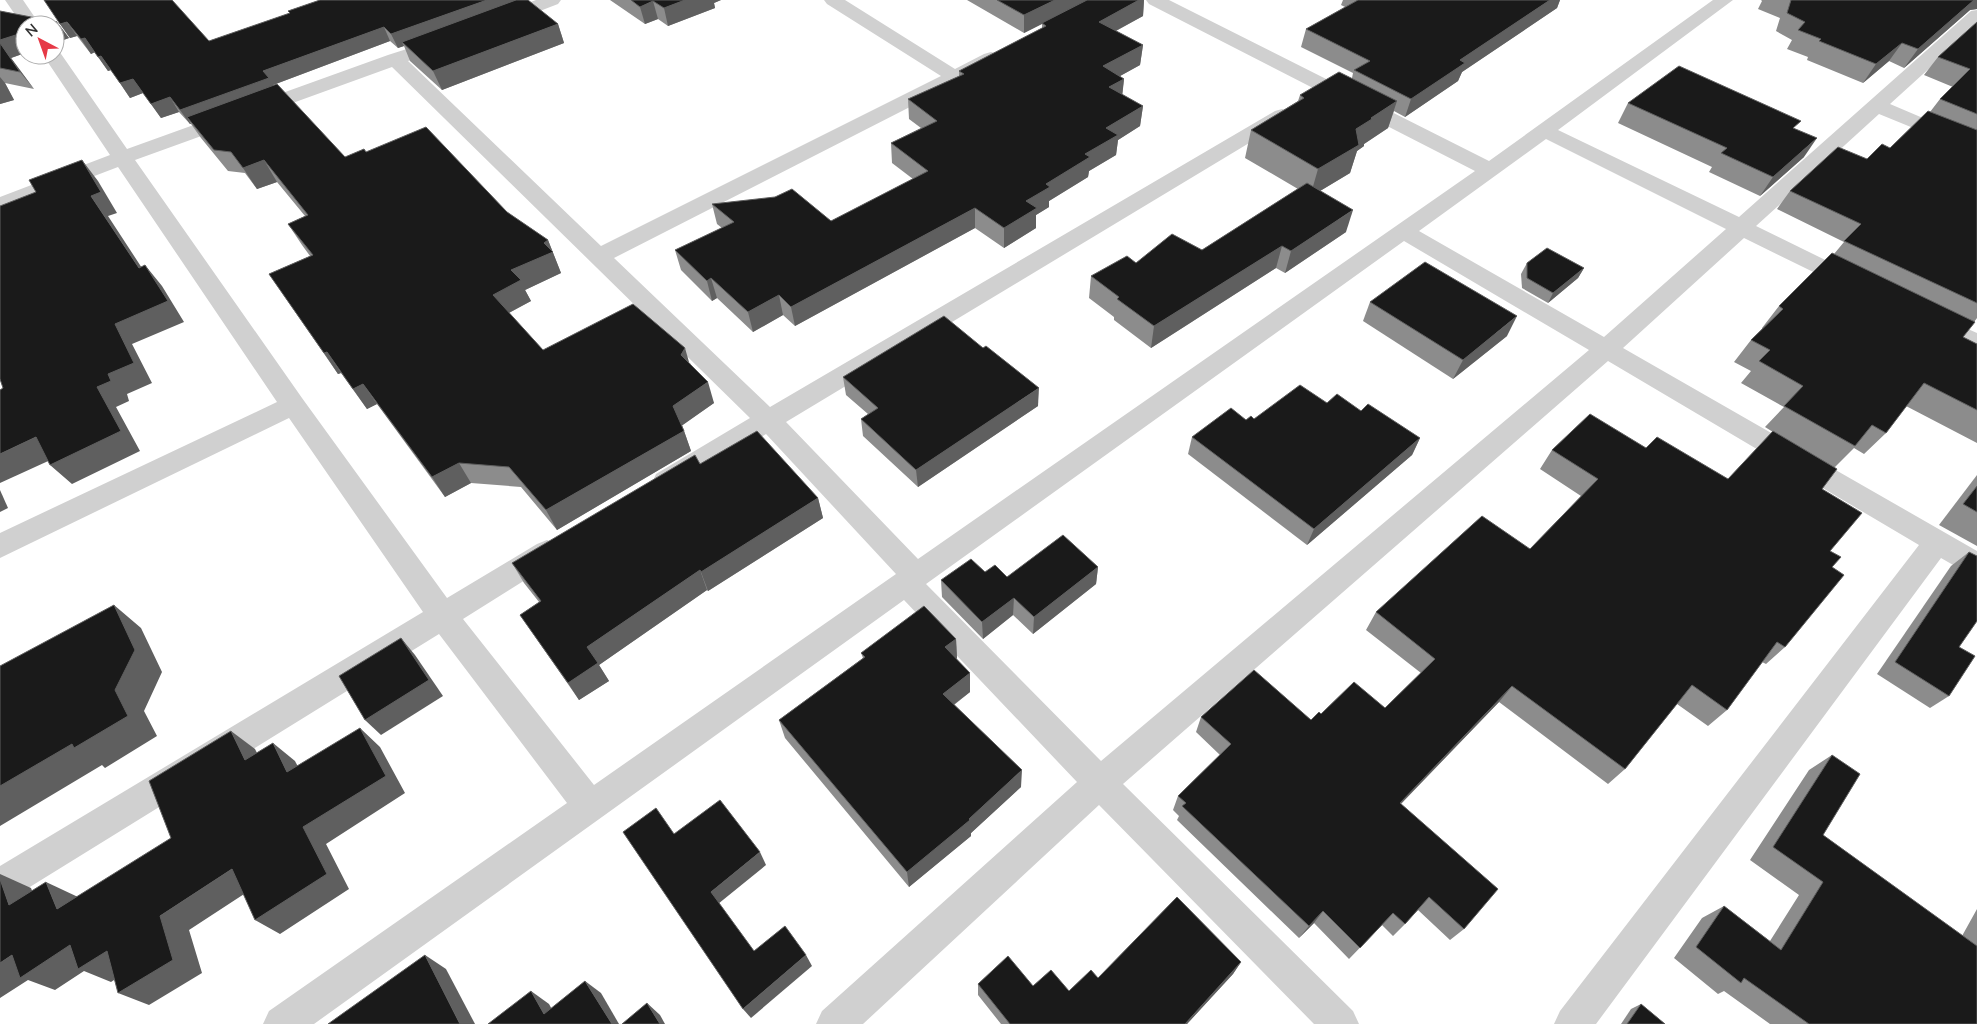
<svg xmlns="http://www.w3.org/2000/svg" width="1977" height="1024" font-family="Lato,sans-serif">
<rect width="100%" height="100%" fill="#fff"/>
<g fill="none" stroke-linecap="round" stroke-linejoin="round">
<g fill="#d0d0d0" fill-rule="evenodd">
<polygon points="5,0 23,0 40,25 25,25 25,29"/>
<polygon points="536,0 561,0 558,4 506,24 500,25 494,24 491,20 494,16"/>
<path d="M824 0H845L955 69 984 54 991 52 998 54 1000 58 998 62 614 258 770 407 1275 111 1282 109 1289 111 1292 115 1289 119 786 422 918 559 1475 171 1149 4 1146 0H1169L1489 161 1713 0H1733L1558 130 1739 217 1971 11 1977 10V25L1890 104 1977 141V154L1879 114 1756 226 1860 277 1864 282 1860 287 1852 290 1844 287 1744 238 1623 348 1977 551V577L1967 573 1941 558 1596 1024H1554L1560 1011 1919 545 1608 361 1123 784 1353 1011 1359 1024H1314L1099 805 863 1024H816L822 1011 1077 782 904 600 314 1024H263L269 1011 567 803 439 634 12 898 0 903V866L423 612 289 418 0 558V533L277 402 118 167 0 212V197L110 155 43 55H55V50L59 51 127 149 388 55 413 47 420 49 422 53 420 57 408 61 601 246 941 76 827 4ZM392 67 750 418 656 474 653 481 656 488 666 492 676 488 766 434 896 574 594 785 463 619 557 560 561 552 557 544 547 540 537 544 447 598 302 398 135 160ZM1546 139 1726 229 1604 337 1419 231ZM1404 241 1589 350 1101 761 926 584Z"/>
<polygon points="1929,312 1977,333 1977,352 1921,326 1917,320 1921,314"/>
</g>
</g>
<g fill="#8c8c8c">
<polygon points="320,0 515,0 558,24 564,43 442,90 410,61 404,46 398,48 390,41 273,85 345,157 366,152 507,212 548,240 561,273 525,290 531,301 509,313 543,350 690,363 714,403 682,425 691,451 557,530 521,487 471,483 445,497 377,404 367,409 341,373 338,374 269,274 310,256 302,245 288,224 305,216 277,182 257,189 245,173 228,171 201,138 191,124 190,124 179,112 161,118 143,93 130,98 111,70 108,71 95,52 91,54 77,36 70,38 60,24 209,41 290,13 288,11"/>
<polygon points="610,0 721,0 714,3 715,8 668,26 658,19 645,24"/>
<polygon points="967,0 1144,0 1143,16 1116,31 1143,45 1140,65 1120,76 1124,79 1122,95 1143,106 1140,126 1118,140 1116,155 1089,171 1088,177 1049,201 1049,207 1036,215 1036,228 1004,248 975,228 795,326 783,315 753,332 717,298 712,301 681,270 675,250 722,228 717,224 712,204 831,221 913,179 892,163 891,143 921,128 909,119 908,99 959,76 959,71 1042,28 1042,24 1024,33"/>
<polygon points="1343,0 1560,0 1557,8 1462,72 1458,81 1405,117 1394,111 1388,128 1364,144 1364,146 1357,151 1350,173 1320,191 1346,232 1285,273 1276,268 1151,348 1114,320 1114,317 1089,298 1091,276 1136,263 1202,250 1298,189 1245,158 1251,130 1298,101 1300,95 1352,78 1353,73 1301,47 1306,29 1345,7 1341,5"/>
<polygon points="1762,0 1977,0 1977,9 1970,10 1904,68 1889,61 1863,83 1807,60 1808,57 1787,49 1792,40 1776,31 1780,18 1758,9 1762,1 1761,1"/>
<polygon points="0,11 57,22 69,38 55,43 55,25 25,25 25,53 11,58 34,89 5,83 14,100 0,104"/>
<polygon points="1977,22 1977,318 1963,337 1977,344 1977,443 1906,406 1886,433 1864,454 1854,448 1835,467 1822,489 1832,567 1785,647 1766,664 1762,662 1727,710 1708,726 1677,704 1625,769 1608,784 1499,702 1401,804 1464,929 1450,940 1418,910 1405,924 1393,936 1382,925 1349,959 1314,923 1299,938 1177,820 1179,816 1173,810 1178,796 1220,755 1196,732 1201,717 1311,720 1321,714 1385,708 1421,673 1366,630 1376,612 1530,549 1581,496 1540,469 1552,450 1646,448 1728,479 1773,432 1765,427 1784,407 1741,383 1751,371 1734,362 1751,340 1762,329 1762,328 1779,306 1834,254 1844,242 1777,209 1790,191 1867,159 1890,148 1930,112 1940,99 1953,87 1924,75 1938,57"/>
<polygon points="1628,103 1795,129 1804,157 1760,196 1709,172 1712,167 1618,123"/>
<polygon points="1527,263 1584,268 1578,278 1548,303 1522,288 1521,274"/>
<polygon points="1370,302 1507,336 1453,379 1363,321"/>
<polygon points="843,377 1038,406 918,487 863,436 861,419 868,414 846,395"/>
<polygon points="1327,403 1361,411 1420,438 1412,455 1307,545 1188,454 1192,437 1254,419"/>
<polygon points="700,464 818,498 823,518 708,591 707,590 599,665 609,681 579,700 520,615 539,602 524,583 512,563"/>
<polygon points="1977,475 1977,546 1939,525"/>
<polygon points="1969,552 1959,647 1949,696 1930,708 1877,674 1951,566"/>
<polygon points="1098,567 1096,584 1033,634 1013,615 983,639 942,597 941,580 985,572 1007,577"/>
<polygon points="956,639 957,658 956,659 970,673 970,692 954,705 1021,787 971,833 971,836 909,887 785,738 779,720 863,658 861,653"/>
<polygon points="1832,755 1823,835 1962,936 1977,909 1977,1024 1770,1024 1724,991 1718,994 1674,958 1702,918 1724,906 1770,941 1799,895 1750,860 1809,770"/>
<polygon points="1241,962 1233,974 1187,1024 1001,1024 978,995 978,984 1033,986 1069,991 1098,978"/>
<polygon points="1641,1004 1665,1024 1621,1024 1631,1009"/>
</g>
<g fill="#5f5f5f">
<polygon points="487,0 515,0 517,5 402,42 404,46 398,48 391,34"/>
<polygon points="685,0 721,0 714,3 715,8 668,26 664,8"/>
<polygon points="1055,0 1089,0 1024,33 1024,15"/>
<polygon points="1139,0 1144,0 1143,16 1097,41 1099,22"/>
<polygon points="1550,0 1560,0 1557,8 1462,72 1458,81 1405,117 1411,99 1460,60"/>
<polygon points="1974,0 1977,0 1977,9 1970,10 1904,68 1918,49"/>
<polygon points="653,1 658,19 645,24 640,7"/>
<polygon points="57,22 69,38 55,43 55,25 46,25"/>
<polygon points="67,22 77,36 70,38 60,24"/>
<polygon points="558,24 564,43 442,90 433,71"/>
<polygon points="384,27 390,41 273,85 277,92 187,117 191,124 190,124 180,110 263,71"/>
<polygon points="25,32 25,53 11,58 34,89 20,72 0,43 0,40"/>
<polygon points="85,38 95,52 91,54 81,39"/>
<polygon points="1902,43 1889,61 1863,83 1876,64"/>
<polygon points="1143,45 1140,65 1102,86 1103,66"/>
<polygon points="101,56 111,70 108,71 98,57"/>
<polygon points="0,77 5,83 14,100 0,104"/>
<polygon points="133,79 143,93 130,98 120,83"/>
<polygon points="1124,79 1122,98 1109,87"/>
<polygon points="170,97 179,112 161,118 151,104"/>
<polygon points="1397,101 1388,128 1364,144 1364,146 1357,151 1350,173 1310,197 1318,169 1356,129 1371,118"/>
<polygon points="1143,106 1140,126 1118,140 1116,155 1089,171 1088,177 1049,201 1049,207 1036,215 1036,228 1004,248 1004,228 1026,201 1046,184 1085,154 1106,128"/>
<polygon points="1817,138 1804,157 1760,196 1773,177"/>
<polygon points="82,160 98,181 117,213 108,216 155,288 139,268 91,196"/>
<polygon points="264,160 277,182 257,189 243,168"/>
<polygon points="975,208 975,228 795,326 791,307"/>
<polygon points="1353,210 1346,232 1285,273 1291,251"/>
<polygon points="548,240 561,273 525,290 531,301 503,316 493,295 511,270 544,243"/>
<polygon points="1282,246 1276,268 1151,348 1154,326"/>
<polygon points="145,265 162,286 184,322 132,344 152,383 127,394 129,401 116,407 140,451 72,484 50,465 97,387 108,374 115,324"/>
<polygon points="1584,268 1578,278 1548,303 1553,293"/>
<polygon points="711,278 717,298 712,301 707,281"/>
<polygon points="779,295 783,315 753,332 748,312"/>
<polygon points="1517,316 1507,336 1453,379 1463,360"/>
<polygon points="685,348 691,369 681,355"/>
<polygon points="327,352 341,373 338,374 324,353"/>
<polygon points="708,382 714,403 680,427 673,406"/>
<polygon points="363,384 377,404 367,409 353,389"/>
<polygon points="1039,388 1038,406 918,487 916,470"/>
<polygon points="684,431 691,451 557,530 546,510"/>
<polygon points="36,437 57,457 0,483 0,454"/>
<polygon points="1420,438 1412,455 1307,545 1314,529"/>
<polygon points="459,463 471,483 445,497 432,477"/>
<polygon points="0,490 8,508 0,512"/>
<polygon points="818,498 823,518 708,591 701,572"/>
<polygon points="1098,567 1096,584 1033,634 1034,617"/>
<polygon points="700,570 707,590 599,665 609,681 579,700 568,683 587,647"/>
<polygon points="1014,598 1013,615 983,639 982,622"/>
<polygon points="114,605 141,628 162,672 144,711 157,736 105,768 102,765 0,826 0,786 115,690"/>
<polygon points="401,638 415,655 443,696 381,735 365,720"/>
<polygon points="956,639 957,658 946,666 945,647"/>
<polygon points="970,673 970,692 944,712 943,694"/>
<polygon points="1512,686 1499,702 1388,817 1400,803"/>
<polygon points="360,728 380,747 405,793 326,844 349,889 280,934 255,920 303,827"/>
<polygon points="231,731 255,749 269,777 245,760"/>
<polygon points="273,743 295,761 310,790 287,772"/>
<polygon points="1022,770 1021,787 971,833 971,836 909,887 907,872 969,819"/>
<polygon points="760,852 766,865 718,904 711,892"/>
<polygon points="232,869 258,885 189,930 202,973 149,1005 118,993 160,916"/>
<polygon points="0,874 31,888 43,920 9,905 0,879"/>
<polygon points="46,882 78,897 57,909"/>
<polygon points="1323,911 1314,923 1299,938 1309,926"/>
<polygon points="70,945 107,951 138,964 111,982 84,971 55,990 28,980 0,998 0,963 12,955"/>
<polygon points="425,955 446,969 475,1024 460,1024"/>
<polygon points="806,955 812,966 751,1018 743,1009"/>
<polygon points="1241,962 1233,974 1187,1024 1185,1024"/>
<polygon points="585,981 601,993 619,1024 612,1024"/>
<polygon points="531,991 549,1004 560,1024 544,1014"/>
<polygon points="647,1003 660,1015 665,1024 660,1024"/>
</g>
<g fill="#1a1a1a" stroke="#5f5f5f">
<polygon points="44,0 172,0 209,41 290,13 288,11 320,0 487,0 391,34 384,27 263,71 269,78 180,110 170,97 151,104 133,79 120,83 101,56 98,57 85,38 81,39 67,22 60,24"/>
<polygon points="516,0 528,0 558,24 433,71 402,42"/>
<polygon points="631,0 685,0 664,8 653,1 640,7"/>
<polygon points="997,0 1055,0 1024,15"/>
<polygon points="1087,0 1139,0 1099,22 1143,45 1103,66 1124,79 1109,87 1143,106 1106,128 1118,135 1085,154 1090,157 1046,184 1050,187 1026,201 1037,208 1004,228 975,208 791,307 779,295 748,312 711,278 707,281 675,250 734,222 712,204 775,197 792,189 831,221 928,171 891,143 937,121 908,99 964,74 959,71 1046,26 1042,23"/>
<polygon points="1358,0 1550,0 1460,60 1465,63 1411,99 1354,70 1370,61 1306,29"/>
<polygon points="1791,0 1974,0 1918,49 1902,43 1876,64 1819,41 1821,39 1798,30 1805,22 1787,13"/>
<polygon points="0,11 57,22 46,25 25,25 25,32 0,40"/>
<polygon points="1977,22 1977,114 1940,99 1970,69 1938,57"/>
<polygon points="0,43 20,72 0,68"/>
<polygon points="1679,66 1801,121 1793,128 1817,138 1773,177 1721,153 1727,148 1628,103"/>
<polygon points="1339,72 1397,101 1371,118 1372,119 1356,129 1359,145 1318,169 1251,130 1304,98 1300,95"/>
<polygon points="277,84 345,157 364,149 366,152 426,127 507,212 548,240 544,243 553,252 511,270 521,280 493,295 543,350 633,304 685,348 681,355 708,382 673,406 684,431 546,510 509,467 459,463 432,477 363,384 353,389 327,352 324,353 269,274 313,255 288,224 308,215 264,160 243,168 231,152 214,150 187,117"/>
<polygon points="1928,111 1977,130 1977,303 1844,241 1861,224 1790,191 1838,147 1867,159 1882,144 1890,148"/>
<polygon points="82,160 101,192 91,196 139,268 145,265 168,301 115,324 134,363 108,374 111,381 97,387 121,431 50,465 36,437 0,454 0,390 3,388 0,379 0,206 36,192 29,180"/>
<polygon points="1307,183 1353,210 1291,251 1282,246 1154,326 1117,299 1119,297 1091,276 1127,256 1136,263 1172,234 1202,250"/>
<polygon points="1547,248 1584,268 1553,293 1527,278 1527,263"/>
<polygon points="1832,253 1975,322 1963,337 1977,344 1977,410 1924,383 1886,433 1872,425 1855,446 1784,406 1803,386 1759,361 1770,350 1751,340 1783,309 1779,306"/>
<polygon points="1425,262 1517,316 1463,360 1370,302"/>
<polygon points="944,316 983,348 986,346 1039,388 916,470 861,419 878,408 843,377"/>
<polygon points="1300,385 1327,403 1337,394 1361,411 1368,404 1420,438 1314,529 1192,437 1231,408 1246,420 1251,416 1254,419"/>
<polygon points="1590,414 1646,448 1657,437 1728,479 1773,431 1837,469 1822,489 1862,513 1830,551 1841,557 1832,567 1844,575 1785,647 1777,642 1727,710 1692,685 1625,769 1512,686 1400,803 1498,889 1464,929 1429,897 1405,924 1393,913 1360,948 1323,911 1309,926 1182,806 1186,803 1178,796 1231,744 1201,717 1254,670 1311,720 1319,712 1321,714 1354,682 1385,708 1435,659 1376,612 1482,516 1530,549 1598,479 1552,450"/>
<polygon points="757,431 818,498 701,572 700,570 587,647 598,663 568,683 520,615 541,601 512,563 695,455 700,464"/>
<polygon points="1977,486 1977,512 1963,504"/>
<polygon points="1063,535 1098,567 1034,617 1014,598 982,622 941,580 971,559 985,572 995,565 1007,577"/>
<polygon points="1969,552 1977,556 1977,621 1959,647 1975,656 1949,696 1895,662"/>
<polygon points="114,605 135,650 115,690 128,716 74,748 72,744 0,786 0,666"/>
<polygon points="924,606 956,639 945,647 970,673 943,694 1022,770 969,819 970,820 907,872 779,720 865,657 861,653"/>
<polygon points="401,638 429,680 365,720 339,676"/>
<polygon points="360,728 386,776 303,827 327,874 255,920 232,869 160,916 173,960 118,993 107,951 78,969 70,945 20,978 12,955 0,963 0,879 9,905 46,882 57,909 171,838 149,781 231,731 245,760 273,743 287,772"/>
<polygon points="1832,755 1860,774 1823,835 1977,946 1977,1024 1809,1024 1744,978 1741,983 1696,947 1724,906 1781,950 1823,882 1773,847"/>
<polygon points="720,800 760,852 711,892 754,951 785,926 806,955 743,1009 623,832 656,808 674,834"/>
<polygon points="1177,897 1241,962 1185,1024 1010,1024 978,984 1008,956 1033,986 1051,970 1069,991 1091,970 1098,978"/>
<polygon points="425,955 460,1024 328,1024"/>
<polygon points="585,981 612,1024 488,1024 531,991 544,1014"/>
<polygon points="647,1003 660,1024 622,1024"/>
<polygon points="1641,1004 1665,1024 1627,1024"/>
</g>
<g transform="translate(40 40) rotate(319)"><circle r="24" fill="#ffffff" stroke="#adadad"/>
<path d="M0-4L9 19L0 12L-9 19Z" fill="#e63946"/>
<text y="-8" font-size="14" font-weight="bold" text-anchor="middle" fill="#333333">N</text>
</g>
</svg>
